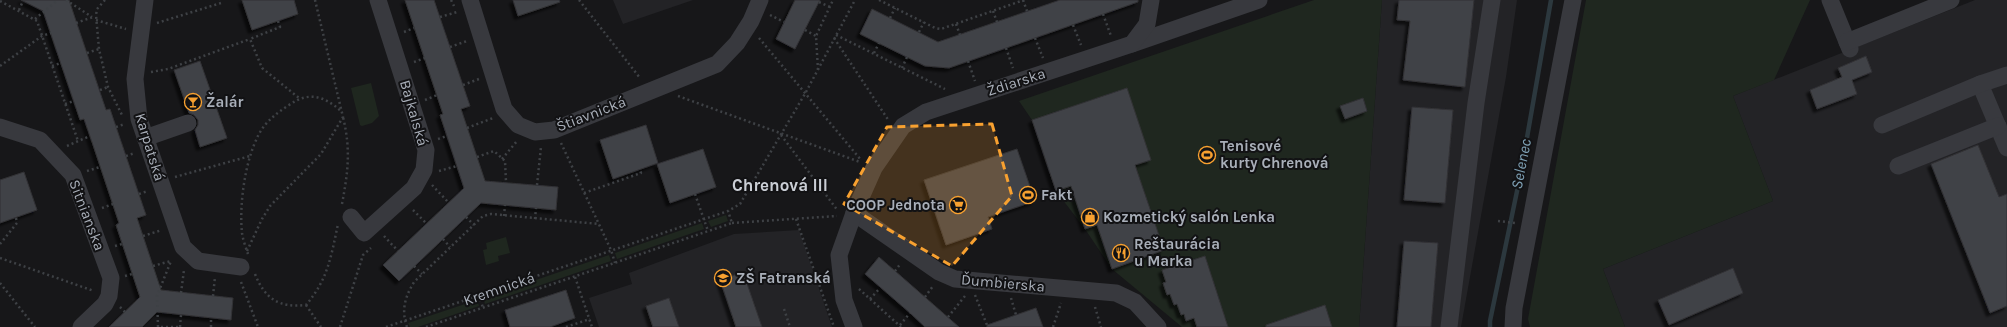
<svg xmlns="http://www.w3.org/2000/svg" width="2007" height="327" font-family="Karla,sans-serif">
<defs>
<filter id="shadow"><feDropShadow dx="-3.5" dy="3.5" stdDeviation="1" flood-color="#0009"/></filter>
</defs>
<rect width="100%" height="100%" fill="#171719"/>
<g fill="#232326">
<polygon points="613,0 693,0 623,24"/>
<polygon points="1382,0 1517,0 1506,77 1461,327 1359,327"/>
<polygon points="1975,0 2007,0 2007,327 1625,327 1603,269 1773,201 1733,96"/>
<polygon points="799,230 832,327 599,327 589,298 632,284 629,273 734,234"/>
</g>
<g fill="#1f271f">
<polygon points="1314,0 1382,0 1359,327 1182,327 1112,269 1085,229 1056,191 1032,120 1019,101"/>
<polygon points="1586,0 1810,0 1774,80 1733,96 1773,201 1603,269 1625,327 1530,327 1528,319"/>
<polygon points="371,83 379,116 372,123 362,126 360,125 351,88"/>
<polygon points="726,215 728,221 711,227 708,221"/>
<polygon points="702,223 704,229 617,259 615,253"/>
<polygon points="506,237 510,253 498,256 499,261 486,265 483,250 487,249 486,243"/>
<polygon points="609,255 611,261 485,304 483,298"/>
<polygon points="477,300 479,306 418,327 410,327 408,323"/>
</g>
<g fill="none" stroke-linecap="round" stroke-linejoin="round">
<polyline stroke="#2c383e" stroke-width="4.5" points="1490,327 1490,321 1521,172 1551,0"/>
</g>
<g fill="#414246" stroke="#313135" filter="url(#shadow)">
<polygon points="21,0 69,0 106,110 110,109 146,215 137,218 161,290 233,298 231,320 157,312 142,327 109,327 140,297 116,225 119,223 94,148 84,119 80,120 43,11"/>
<polygon points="242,0 294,0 298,14 252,30"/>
<polygon points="405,0 434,0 470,106 461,109 485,181 558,187 556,210 481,203 399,281 383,265 464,188 440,115 443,114"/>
<polygon points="513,0 559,0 560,2 518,16"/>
<polygon points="795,0 820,0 795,49 776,39"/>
<polygon points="1060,0 1138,0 1138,2 949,68 925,66 860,34 872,9 938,42"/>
<polygon points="1399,0 1474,0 1465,87 1403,80 1410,21 1397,20"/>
<polygon points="1866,56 1872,72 1852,80 1857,94 1817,109 1810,90 1842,77 1838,68"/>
<polygon points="200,61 227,138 200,147 195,130 198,125 198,120 194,115 189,113 174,70"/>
<polygon points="1127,88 1151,160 1135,165 1164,250 1112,269 1097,225 1085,229 1071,186 1056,191 1032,120"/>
<polygon points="1363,98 1367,111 1345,119 1340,106"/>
<polygon points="1412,107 1453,110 1445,203 1404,200"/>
<polygon points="646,125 658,163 613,179 600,140"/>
<polygon points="1978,145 1999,197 2007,194 2007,306 1990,313 1931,164"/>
<polygon points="703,149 716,187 670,203 657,164"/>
<polygon points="1017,149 1035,201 988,217 992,229 946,245 924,180"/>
<polygon points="24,172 37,210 0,223 0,180"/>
<polygon points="1404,241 1438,243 1431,327 1397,327"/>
<polygon points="1205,256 1228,327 1197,327 1194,318 1186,321 1184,314 1181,315 1177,304 1174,305 1170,294 1167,295 1163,283 1166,282 1162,270"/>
<polygon points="879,257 910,284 959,327 925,327 910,313 865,274"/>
<polygon points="1733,268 1743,293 1669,325 1658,300"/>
<polygon points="743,272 762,327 736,327 720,280"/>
<polygon points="566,290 575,318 550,327 510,327 505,310"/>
<polygon points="669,298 679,327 653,327 646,306"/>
<polygon points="1325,305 1332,327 1266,327 1266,325"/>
<polygon points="1036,308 1043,327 987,327 987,325"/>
</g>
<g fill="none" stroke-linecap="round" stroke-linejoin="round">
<g stroke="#3e4145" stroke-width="2.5" stroke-dasharray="2 3" stroke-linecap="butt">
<polyline points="66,0 92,17"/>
<polyline points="105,0 97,9 96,15 99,49 108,87 123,117"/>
<polyline points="451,0 454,6"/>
<polyline points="579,0 640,78"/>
<polyline points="879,0 935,28 941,29 1024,0"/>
<polyline points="1023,0 1027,11"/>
<polyline points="0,1 37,21 78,141"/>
<polyline points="819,2 830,7"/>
<polyline points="19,10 23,1"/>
<polyline points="993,11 997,22"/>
<polyline points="1103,14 1111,36"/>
<polyline points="770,15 784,22"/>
<polyline points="440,17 457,12"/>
<polyline points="890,18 895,8"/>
<polyline points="35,19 58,0"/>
<polyline points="96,20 126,29"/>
<polyline points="278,21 280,27 250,39 262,68 299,98"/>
<polyline points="76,23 93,17"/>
<polyline points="157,23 221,3 220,0"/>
<polyline points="956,24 960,35"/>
<polyline points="1073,25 1081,45"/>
<polyline points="805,30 816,36"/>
<polyline points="404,32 414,28"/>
<polyline points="919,32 924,22"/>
<polyline points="836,35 945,89"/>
<polyline points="759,38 861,160"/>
<polyline points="834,38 889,121"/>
<polyline points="1035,38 1043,58"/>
<polyline points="450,47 467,41"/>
<polyline points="1006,48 1013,68"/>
<polyline points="87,53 99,49"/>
<polyline points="874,53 879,43"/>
<polyline points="968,61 975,81"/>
<polyline points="414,62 425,58"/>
<polyline points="0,66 42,36 51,33"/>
<polyline points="52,66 61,63"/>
<polyline points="902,68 907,57"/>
<polyline points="818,70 816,36 833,0"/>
<polyline points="151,72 168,69 250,39"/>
<polyline points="463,85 479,79"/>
<polyline points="100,90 108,87"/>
<polyline points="678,96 860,162"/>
<polyline points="425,100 437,95"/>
<polyline points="65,104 74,101"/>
<polyline points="116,127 125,124"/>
<polyline points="467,128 493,118"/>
<polyline points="781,135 838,211"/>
<polyline points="438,139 447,136"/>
<polyline points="561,143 611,250 615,263"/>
<polyline points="67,146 90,136"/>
<polyline points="126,156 135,153"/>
<polyline points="477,157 494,151 505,161 506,182"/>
<polyline points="502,159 517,141"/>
<polyline points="87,171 100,167"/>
<polyline points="439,171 457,166"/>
<polyline points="175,177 250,156"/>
<polyline points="432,185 449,203"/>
<polyline points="537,185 541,147"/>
<polyline points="584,193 641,173 640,170"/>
<polyline points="139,194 148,191"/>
<polyline points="695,194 708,231"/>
<path d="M342 204C348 172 351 150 343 117"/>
<polyline points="102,208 113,204"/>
<polyline points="413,210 427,224"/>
<polyline points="504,216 505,205"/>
<polyline points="466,217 474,225"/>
<polyline points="535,219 536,208"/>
<polyline points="796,219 834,327"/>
<polyline points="1498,221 1515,223"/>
<polyline points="732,223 837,216"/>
<polyline points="143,236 162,230"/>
<polyline points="384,236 398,251"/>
<polyline points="443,239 450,247"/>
<polyline points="0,244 17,223 16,218"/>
<polyline points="115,246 122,244"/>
<polyline points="247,251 262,219 270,206 321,154 343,117 315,0"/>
<path d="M248 254C246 248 243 240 242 233 239 205 245 160 259 134 266 121 277 113 289 105 309 91 324 96 341 111"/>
<polyline points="0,258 94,291"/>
<polyline points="153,266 171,261"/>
<polyline points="414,266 422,274"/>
<polyline points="895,271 901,263"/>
<path d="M255 274C265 299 279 308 306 305 328 279 331 257 338 224"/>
<polyline points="125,276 132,274"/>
<polyline points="575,277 592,327"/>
<polyline points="241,282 258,327"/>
<polyline points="0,283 35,327"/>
<polyline points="859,289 901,327"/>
<polyline points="181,293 184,270"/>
<polyline points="479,295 483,308"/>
<polyline points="975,295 987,325"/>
<polyline points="213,296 215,277"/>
<polyline points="925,297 933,286"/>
<polyline points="1011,298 1016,315"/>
<polyline points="870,299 880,288"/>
<polyline points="306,305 321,327"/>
<polyline points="120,307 125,312"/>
<polyline points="1095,307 1101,327"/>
<polyline points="784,309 790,327"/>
<polyline points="948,317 965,296"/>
<polyline points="900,325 910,313"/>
<polyline points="158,327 157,296 171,261"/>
<polyline points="161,327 181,327"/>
<polyline points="180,327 181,315"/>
<polyline points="211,327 211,318"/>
<polyline points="340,327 363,255 371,248"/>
<polyline points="386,327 728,211 740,204 806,92 855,0"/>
<path d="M407 327C401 310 405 297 414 282L483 216 491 214 599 224"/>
<polyline points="426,327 732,223 728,211"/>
<polyline points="566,327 590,319"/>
<polyline points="1053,327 1061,303"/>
</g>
<g stroke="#38393e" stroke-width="17">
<polyline points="145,0 135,79 139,119 183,247 198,261 241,267"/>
<polyline points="470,0 504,109 518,125 535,132 554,130 717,64 737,43 751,21 760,0"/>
<polyline points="1830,0 1850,49"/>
<polyline points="1847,42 1951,0"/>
<polyline points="1132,44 1259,0"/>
<polyline points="1980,84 2007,148"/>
<polyline points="1882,125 1980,84 2007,75"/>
<polyline points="0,127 40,140 73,175 111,278 109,296 105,304 81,327"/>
<polyline points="145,138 188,123"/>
<polyline points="1898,166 1998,126"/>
<polyline points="854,213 939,272 955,279 1116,293 1135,302 1158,327"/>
<polyline points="351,217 364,233 414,188 424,170 426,150 378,0"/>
<polyline points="854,327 844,300 839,255 854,213 874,168 903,126 926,112 1132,44 1147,24 1151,0"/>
<polyline points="1449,327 1476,103 1492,0"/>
<polyline points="1513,327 1514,308 1573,0"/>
</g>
</g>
<path fill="#f8a130" fill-opacity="0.2" stroke="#f8a130" stroke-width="3" stroke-dasharray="8 5" stroke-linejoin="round" d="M992 124 1012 196 952 266 844 204 887 127Z"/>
<defs>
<g id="bar-ring" transform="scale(0.9)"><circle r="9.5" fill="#121214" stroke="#f8a130" stroke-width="1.5"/><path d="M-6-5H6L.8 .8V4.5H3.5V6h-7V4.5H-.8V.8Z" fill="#f8a130"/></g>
<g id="stadium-ring" transform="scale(0.9)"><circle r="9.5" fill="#121214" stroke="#f8a130" stroke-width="1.5"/><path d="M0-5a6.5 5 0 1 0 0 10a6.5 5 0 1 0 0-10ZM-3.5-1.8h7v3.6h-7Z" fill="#f8a130"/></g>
<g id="supermarket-ring" transform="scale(0.9)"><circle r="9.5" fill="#121214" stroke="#f8a130" stroke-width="1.5"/><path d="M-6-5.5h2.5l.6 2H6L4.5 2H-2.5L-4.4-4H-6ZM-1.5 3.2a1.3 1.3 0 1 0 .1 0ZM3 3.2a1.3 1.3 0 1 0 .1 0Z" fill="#f8a130"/></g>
<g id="shop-ring" transform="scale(0.9)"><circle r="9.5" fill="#121214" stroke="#f8a130" stroke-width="1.5"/><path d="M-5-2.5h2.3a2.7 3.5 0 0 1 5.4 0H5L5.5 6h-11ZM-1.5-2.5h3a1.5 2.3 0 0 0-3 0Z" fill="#f8a130"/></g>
<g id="restaurant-ring" transform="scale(0.9)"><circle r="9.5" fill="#121214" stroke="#f8a130" stroke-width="1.5"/><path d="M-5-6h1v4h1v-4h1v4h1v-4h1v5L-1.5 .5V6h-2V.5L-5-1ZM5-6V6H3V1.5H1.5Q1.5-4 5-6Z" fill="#f8a130"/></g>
<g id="school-ring" transform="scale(0.9)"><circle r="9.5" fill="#121214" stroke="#f8a130" stroke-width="1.5"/><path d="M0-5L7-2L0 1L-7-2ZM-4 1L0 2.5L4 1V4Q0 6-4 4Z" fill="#f8a130"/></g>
</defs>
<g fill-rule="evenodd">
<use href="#bar-ring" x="193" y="102"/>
<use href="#stadium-ring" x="1207" y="155"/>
<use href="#stadium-ring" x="1028" y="195"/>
<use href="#supermarket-ring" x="958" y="205"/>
<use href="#shop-ring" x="1090" y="217"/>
<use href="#restaurant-ring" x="1121" y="253"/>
<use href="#school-ring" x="723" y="278"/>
</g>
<g text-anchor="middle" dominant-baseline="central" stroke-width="4" stroke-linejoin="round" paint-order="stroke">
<g font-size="15" fill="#a9afb9" stroke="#121214">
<text transform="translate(1016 82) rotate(-18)">Ždiarska</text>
<text transform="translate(414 113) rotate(74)">Bajkalská</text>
<text transform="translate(591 114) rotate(-21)">Štiavnická</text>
<text transform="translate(150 147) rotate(73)">Karpatská</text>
<text transform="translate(87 215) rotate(69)">Sitnianska</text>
<text transform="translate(1003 283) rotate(5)">Ďumbierska</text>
<text transform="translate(499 289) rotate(-19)">Kremnická</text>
</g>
<g font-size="15" font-weight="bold" fill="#a9afb9" stroke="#121214" text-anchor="start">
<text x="206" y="102">Žalár</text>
<text x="1220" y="146">Tenisové<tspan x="1220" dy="17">kurty Chrenová</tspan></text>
<text x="1041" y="195">Fakt</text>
<text x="945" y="205" text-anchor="end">COOP Jednota</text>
<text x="1103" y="217">Kozmetický salón Lenka</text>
<text x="1134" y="244">Reštaurácia<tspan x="1134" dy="17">u Marka</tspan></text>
<text x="736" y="278">ZŠ Fatranská</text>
</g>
<g font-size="16" font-style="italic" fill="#7fa1b5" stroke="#121214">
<text transform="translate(1521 164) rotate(-79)">Selenec</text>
</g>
<g font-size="17" font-weight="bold" fill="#caced5" stroke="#121214">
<text x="780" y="185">Chrenová III</text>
</g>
</g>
</svg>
